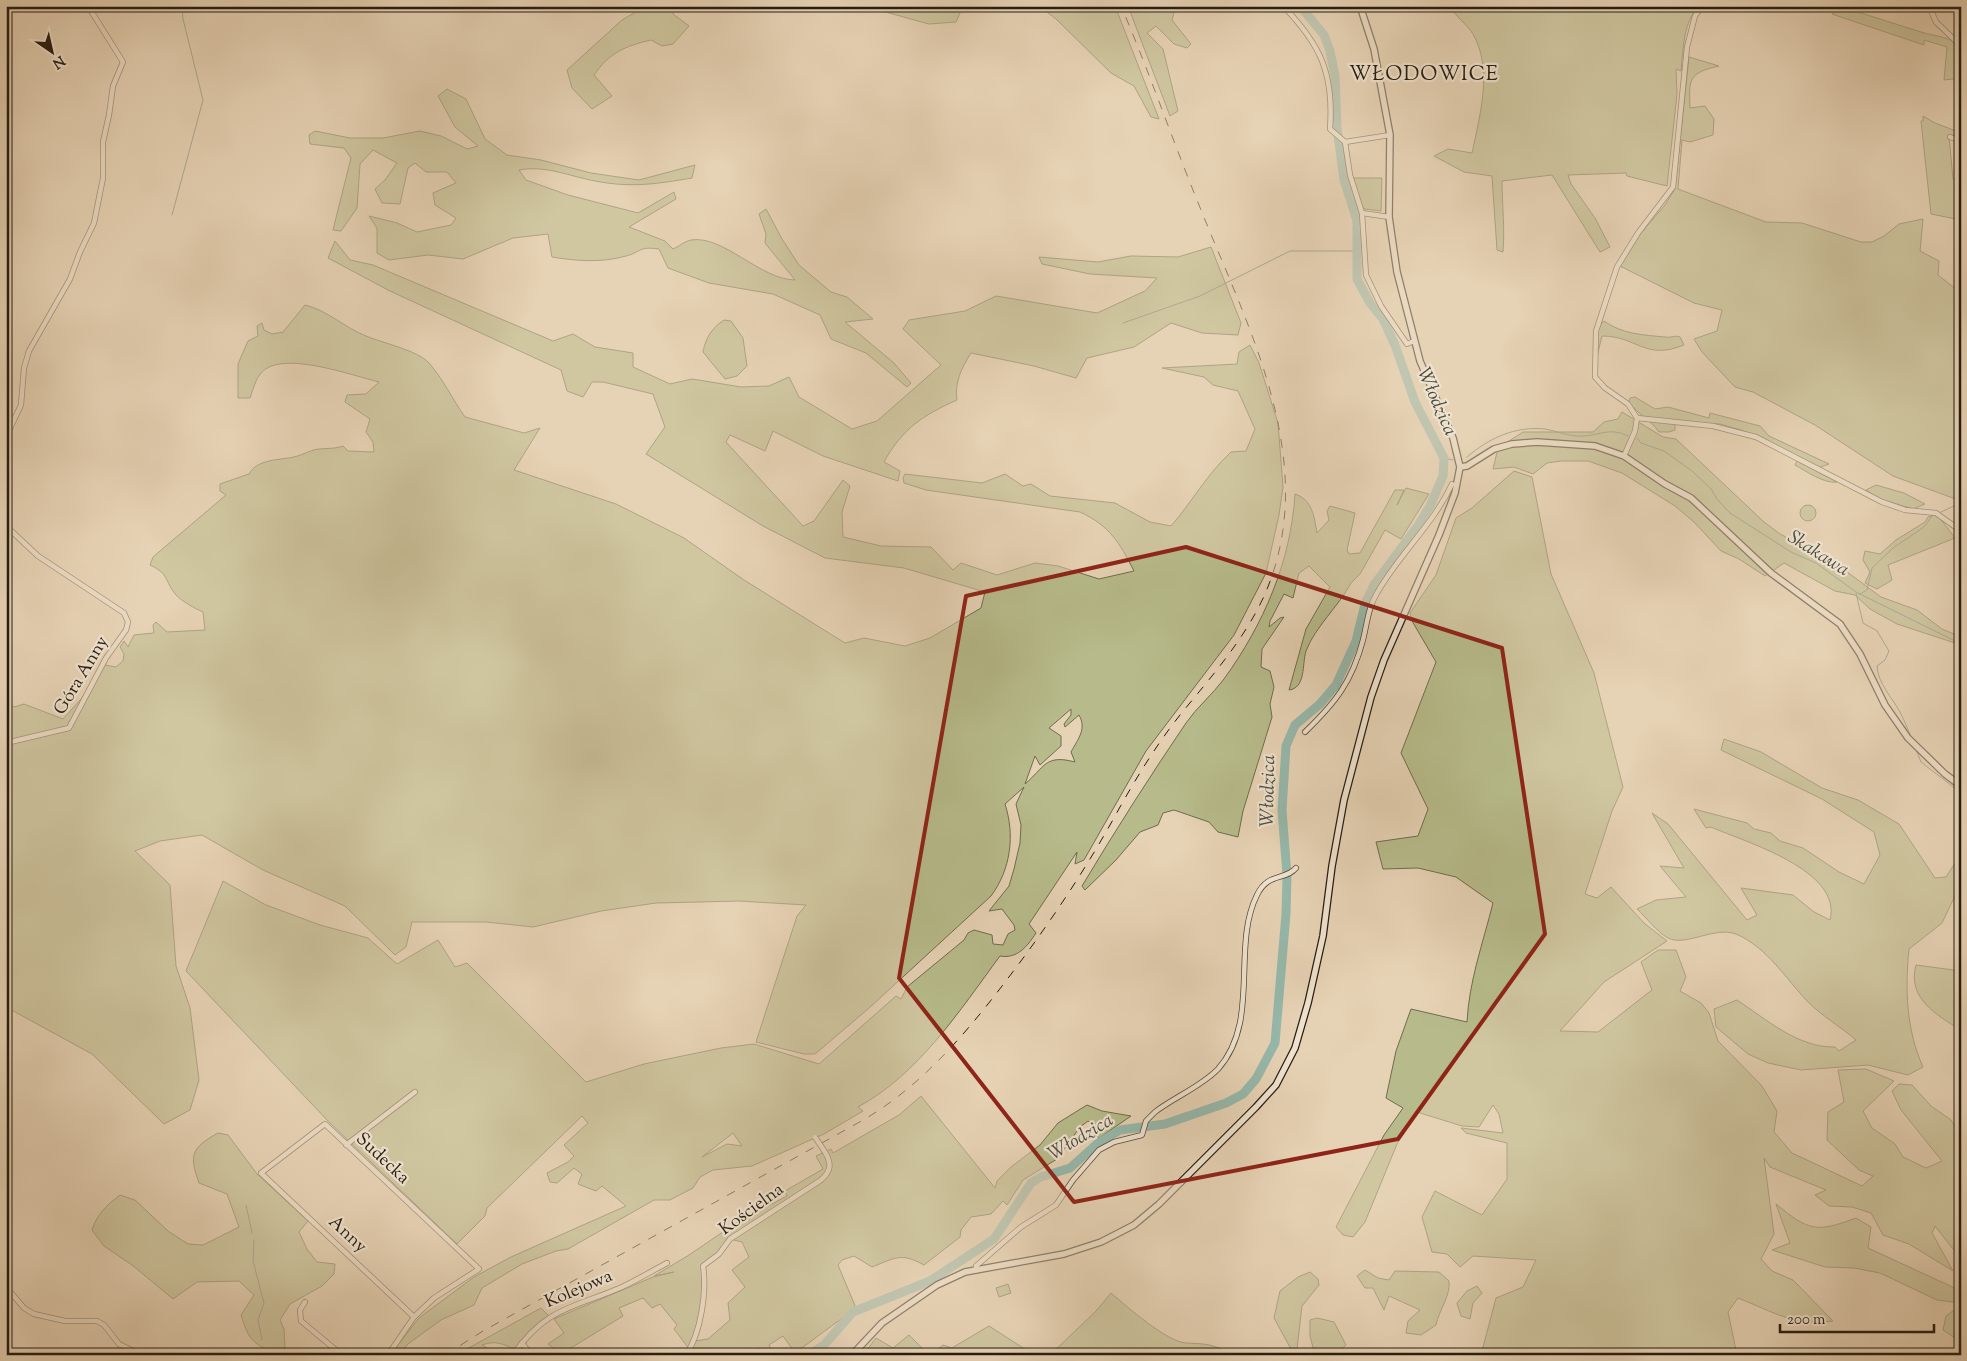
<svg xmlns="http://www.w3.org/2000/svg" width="1967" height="1361" font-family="'Sorts Mill Goudy',serif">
<rect width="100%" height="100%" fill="#e6d2b4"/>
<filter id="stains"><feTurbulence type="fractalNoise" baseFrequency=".004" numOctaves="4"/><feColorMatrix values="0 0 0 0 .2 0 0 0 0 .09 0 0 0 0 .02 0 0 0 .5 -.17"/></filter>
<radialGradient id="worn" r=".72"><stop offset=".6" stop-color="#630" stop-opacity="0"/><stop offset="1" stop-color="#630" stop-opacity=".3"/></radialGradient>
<g fill="#b7bb8b" stroke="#6e6c4e" fill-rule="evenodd">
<path d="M646 6H676L673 14 689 26 673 44 662 46 651 40C625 46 609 53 594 75L612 96 592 109 572 88 567 70 622 20Z"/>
<polygon points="877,6 963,6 956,22 929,24 882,11"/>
<polygon points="1032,6 1115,6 1159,119 1151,117 1134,86 1111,73 1055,18 1044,10"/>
<polygon points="1128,6 1176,6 1172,20 1191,44 1187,48 1174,44 1156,26 1147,33 1163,49 1178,111 1170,116"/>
<path d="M1451 6H1700C1683 19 1683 52 1681 71L1676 69 1677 94 1667 186 1627 176 1626 173 1568 175 1571 184 1595 218 1610 247 1600 252 1552 175 1502 181C1502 205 1505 228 1503 252L1497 250 1492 176 1464 172 1434 156 1448 149 1472 153C1480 115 1493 69 1473 34 1467 24 1455 17 1451 6Z"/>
<path d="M1853 6 1861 13C1881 19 1901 26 1921 32 1936 37 1949 35 1961 48V78L1944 80 1947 47 1924 40V45L1832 14 1838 7Z"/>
<path d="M1689 57 1719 66C1688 73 1689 79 1690 108L1705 106 1714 119 1713 135 1690 142 1682 140 1678 189 1766 222 1802 223 1861 242H1872L1884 236 1899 224 1923 219 1920 251 1939 261 1938 275 1961 293V501L1893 476 1815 425 1753 392 1735 387 1702 352 1694 339 1717 331 1722 310 1694 303 1620 266 1641 233 1665 205 1675 189Z"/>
<path d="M447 89 466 99 485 139 507 155 541 160 591 173 639 180 695 165 692 178C656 184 631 188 595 181 569 176 545 165 519 170L526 180 568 195 638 213 674 192 676 199 629 227 665 241 673 249C678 247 685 241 691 240 724 235 759 279 795 280L765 243 766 234 759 214 766 209 782 239 799 265 831 292 847 297 873 319 845 322 894 363 911 383 907 387 866 353 831 339 820 315 773 294 709 283 668 268 659 249C638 246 642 252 626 256 602 263 576 261 552 257L548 234 513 238 463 259 428 255 389 260 377 253V228L369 216 397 223 417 232 451 225 456 218 435 205 433 193 456 183 447 172H426L415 163 408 168 400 204 382 203 375 189 385 180 397 163 373 150 360 164 357 208 341 231 333 230 351 158 344 148 310 144 309 135 315 131 350 138H383L420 131 441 136 467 149 478 146 455 127 438 96Z"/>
<polygon points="1923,116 1935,123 1961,133 1961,139 1949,136 1953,179 1961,179 1961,220 1931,214 1921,121 1923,121"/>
<polygon points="1353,178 1382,178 1381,211 1365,209 1361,206"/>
<path d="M335 241 350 260 373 265 553 341 573 334 595 347 633 353V367L670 384 692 379 741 387 769 386 789 377 799 397 852 429 877 421 941 365 903 329 909 320 965 311 996 296 1097 313 1145 291 1157 278 1090 274 1042 264 1039 257 1098 262 1131 256 1178 257 1211 247 1241 323 1238 335 1202 333 1171 323 1134 347 1087 358 1076 378 1034 366 971 353C962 367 954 383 957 400 923 415 902 429 884 462L900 471 898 481 823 456 773 431 765 451 730 435 726 442 803 526 814 521 843 480 850 486 842 512 843 537 881 546 931 547 953 570 961 563 997 575 1035 563 1058 566 1099 579 1134 571C1119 542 1110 526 1080 512L926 490 904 483 903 478 905 474 982 483 1005 474 1023 486 1031 484 1050 496 1115 503 1150 522 1171 526C1192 502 1207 474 1231 452L1246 451 1255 429 1238 391 1213 385 1204 377 1162 368 1237 364 1239 352 1250 345 1259 363 1278 423 1283 487 1279 515 1266 573 1234 635 1146 751 1084 860 1075 864 1077 852 1029 924 1036 933C1027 947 1017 959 1000 956 960 1010 919 1074 858 1107L863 1111 824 1134 752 1166 713 1170 700 1177 693 1188 670 1200H654L568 1249 556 1251 522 1264 482 1288 474 1305 441 1320 408 1344 399 1355H390L419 1318 474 1277 511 1257 626 1206 602 1186 596 1191 578 1184 582 1174 574 1168 557 1183 550 1182 547 1173 568 1162 574 1156 564 1145 588 1123 582 1116 487 1208 485 1216 457 1244 328 1121 186 971 223 881 266 905 320 925 368 938 397 964 438 940 455 967 467 963 586 1082 644 1064 721 1048 754 1044 819 1064 896 996 901 999 907 987 964 940 968 933 974 930 992 935 993 944 1003 945 1008 934 1015 930 1014 925 1002 909 989 911 1009 886 1014 869 1020 843 1021 825 1016 804 1024 787 1005 804C1015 835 1011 869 991 896L868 1009 815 1054H804L756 1042 797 916 806 905 739 901 656 903 601 911 533 927 486 922H412L406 947 395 955 345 906 263 870 202 835 160 841 135 851 170 885 176 966 190 1008 199 1080 190 1110 164 1124 92 1054 6 1007V701L14 707 24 704 63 719 82 698 105 665 116 667 123 661 124 654 120 647 124 641 128 647 134 635 154 633 153 625 156 622 167 632 205 630 203 612C194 608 183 602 176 595 164 581 170 574 150 565L153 557 226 495 220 491V484L249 474C257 459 280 460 294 457 303 455 312 449 320 449 329 448 334 449 343 446L348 451 374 452 373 442 366 432 370 419 345 402 347 395 366 394 379 382C353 376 281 349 261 373 255 380 253 390 250 398H238V364L248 341 258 336 257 326 262 323 264 330 272 334 283 332 305 305C327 310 345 328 366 336 382 343 417 350 429 363 443 379 453 400 465 417L524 433 540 428 514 470 616 504 684 538 744 580 845 643 864 638 905 646 930 638 981 608 985 592 904 568 825 558 763 526 646 454 665 427 653 394 603 382H592L583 397 567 391 561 370 390 291 328 258ZM1071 709V715L1064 724 1065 727 1079 715C1087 729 1078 739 1071 752L1075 762C1045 754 1045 767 1025 784L1035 756 1040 765 1061 746V736L1049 728ZM733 1133 742 1146 727 1144 702 1157Z"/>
<path d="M724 320 731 321 743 338 747 366 737 376 725 379 703 352C706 337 712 328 724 320Z"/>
<path d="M1604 321C1622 334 1643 335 1665 337 1671 338 1675 335 1680 337L1684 345C1645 361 1637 336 1602 336L1597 356 1598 327Z"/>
<path d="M1635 397 1655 409 1668 407 1709 418 1710 413 1760 426 1769 436 1829 464 1818 468 1757 436 1741 430 1720 424 1675 422V430L1669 432H1659C1650 419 1638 415 1629 402L1630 398Z"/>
<polygon points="1622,412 1663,437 1676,439 1764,522 1780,534 1835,563 1881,597 1917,610 1942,629 1961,637 1961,645 1897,624 1870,609 1855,595 1835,591 1784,563 1765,576 1739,559 1721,551 1694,522 1675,506 1622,473 1588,461 1561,461 1547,463 1533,474 1514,467 1493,469 1498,448 1523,432 1593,432 1604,422 1618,419"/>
<path d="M1797 461 1837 482C1824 484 1806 471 1795 465Z"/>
<path d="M1514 471 1532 477 1551 574 1594 673 1623 787 1612 811 1585 894 1597 898 1611 887 1644 923 1667 941 1604 982 1560 1031 1598 1032 1652 990 1641 962 1658 950H1676L1686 977 1680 991 1701 1003 1709 1013 1718 1041 1762 1086 1777 1111 1774 1132 1792 1153 1862 1186 1873 1176 1859 1170 1827 1140 1828 1112 1844 1102 1838 1070 1866 1069 1894 1081 1863 1111 1872 1128 1895 1144 1903 1157 1926 1168 1942 1161 1901 1110 1892 1091 1899 1084 1912 1085 1931 1106 1951 1120 1961 1136V1259L1935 1226 1932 1233 1953 1271 1909 1244 1883 1235 1871 1213 1852 1207 1829 1206 1815 1195 1826 1190 1770 1167 1764 1158 1774 1234 1761 1259 1772 1271 1793 1280 1833 1321C1792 1326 1774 1312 1738 1298L1728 1312 1737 1355H1481L1496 1298 1523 1287 1536 1260 1473 1256 1460 1267 1447 1254 1432 1252 1422 1217 1435 1191 1482 1215 1507 1179V1143L1466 1133 1461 1128 1503 1133 1499 1114 1493 1105 1479 1127 1462 1126 1417 1112 1397 1144 1365 1222 1353 1237 1343 1235 1336 1227 1384 1135 1403 1108 1386 1098 1396 1051 1411 1009 1467 1022C1469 981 1483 943 1493 903L1456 877 1418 868 1383 869 1376 842 1418 836 1428 809 1401 753 1436 662 1412 621 1410 613 1436 575 1456 518 1472 508Z"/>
<polygon points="1876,485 1904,493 1925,504 1913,509 1878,498 1866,490"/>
<path d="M1406 488 1429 494 1401 539 1385 530 1360 574 1351 583C1339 606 1315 627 1306 651 1302 664 1306 688 1289 690L1306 629 1330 587 1309 566 1299 573 1293 598 1284 594 1270 621 1269 627 1280 618 1284 617 1262 649 1261 667 1270 671 1274 687 1270 704 1272 717 1243 811 1238 837 1218 832 1209 822 1174 810 1163 813 1158 825 1140 832 1116 860 1085 890 1082 886C1115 831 1150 776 1186 723 1197 707 1212 695 1224 679 1263 625 1291 562 1295 494 1313 500 1314 517 1317 533L1329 520 1327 511 1330 506 1355 513 1347 550 1349 554 1360 553 1395 490H1404L1397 505Z"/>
<circle cx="1808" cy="513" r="8"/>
<polygon points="1934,515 1939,517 1955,538 1888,565 1892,580 1877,589 1865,583 1870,572 1863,560 1865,551 1880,554 1896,540 1925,522 1928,517"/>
<path d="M1724 739 1761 752 1822 788 1858 800 1899 824 1935 878 1946 877 1957 860 1961 837V883L1942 923 1909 949C1905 989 1906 1029 1923 1067L1908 1075 1868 1065 1801 1070 1768 1063 1748 1054 1716 1027 1714 1009 1737 1000C1766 1019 1798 1048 1835 1047L1839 1051 1856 1040C1841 1027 1822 1016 1808 1002 1786 979 1767 947 1736 934 1714 926 1686 947 1668 938 1657 932 1646 917 1637 909L1656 900 1686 897 1660 866 1684 868 1652 813 1668 824 1747 920 1757 915 1741 888 1793 895 1814 912 1830 920C1843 870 1745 842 1711 827L1706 828 1694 809 1747 823 1754 829 1771 833 1780 841 1803 848 1839 872 1864 884 1880 855 1874 832 1822 799 1721 750Z"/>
<path d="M1916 965 1961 971V1030C1936 1015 1907 998 1916 965Z"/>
<path d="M921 1096 995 1188 997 1181 1011 1167 1040 1145 1058 1123 1087 1105 1102 1111 1131 1116 1099 1138 1095 1134 1094 1126 1088 1121 1080 1127 1057 1159 1023 1180 1007 1205 1003 1201 991 1214 971 1217 961 1230 960 1237 924 1265C901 1252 895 1258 872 1267L854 1256 842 1260 838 1265 856 1308 795 1353 783 1336 769 1345 774 1355H686L690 1350 674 1329 677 1325 660 1304 652 1308 643 1298 619 1308 623 1316 561 1354 548 1344 564 1333 554 1319 653 1277 674 1272 654 1276 689 1255 736 1223 787 1196 785 1191 823 1169 816 1156 831 1149 833 1153 899 1115ZM730 1239 742 1242 749 1257 732 1270 745 1287 728 1303 730 1320 708 1339 695 1341 703 1303V1266L719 1254Z"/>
<path d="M218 1133 228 1135 257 1174 308 1221 299 1232 307 1249 317 1262 335 1264 334 1274 322 1286 290 1304 280 1320 284 1329 285 1348 275 1353C252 1344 248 1338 241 1315L254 1295 239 1281 197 1282 173 1299 132 1265 104 1246 92 1230C97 1214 107 1205 120 1195L135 1200 168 1231 188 1244 203 1245 239 1227 227 1194 199 1183C189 1155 191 1148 218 1133Z"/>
<path d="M1776 1204C1809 1231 1816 1233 1856 1218L1871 1227 1868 1248 1961 1291V1303L1937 1300 1880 1273 1854 1268 1825 1267 1772 1250 1790 1243Z"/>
<path d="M1365 1270 1378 1278 1389 1280 1395 1271 1439 1272 1449 1281C1451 1295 1439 1310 1436 1325L1421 1335 1406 1333 1408 1321 1420 1310 1389 1296 1384 1310 1373 1288H1365L1357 1276Z"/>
<polygon points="1310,1272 1318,1279 1319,1285 1302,1306 1297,1349 1291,1349 1274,1318 1280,1291 1298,1277"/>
<polygon points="1008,1284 1011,1293 999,1297 996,1288"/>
<polygon points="1477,1286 1482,1293 1473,1303 1470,1319 1461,1316 1457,1303 1467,1291"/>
<path d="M1111 1293C1126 1306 1167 1342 1186 1343 1209 1344 1212 1344 1234 1355H1050L1096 1311Z"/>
<polygon points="1961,1305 1961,1342 1943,1330 1946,1316"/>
<path d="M541 1308 552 1319 529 1334 525 1346 516 1350C503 1344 496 1340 482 1345L492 1351 490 1355H456Z"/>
<polygon points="1317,1318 1334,1322 1346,1345 1335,1355 1315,1355 1310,1336 1310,1320"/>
<polygon points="989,1326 1034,1355 931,1355 943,1345 952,1348"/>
<polygon points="909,1335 929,1355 863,1355 876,1338 893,1348"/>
</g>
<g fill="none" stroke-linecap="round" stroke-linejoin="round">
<g stroke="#697a6e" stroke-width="1">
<polyline points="172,215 203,100 183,19 182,6"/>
<polyline points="1123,323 1200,296 1290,251 1356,251"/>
<polyline points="1637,438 1641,443 1664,451 1692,471 1711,489 1717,499 1730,513 1791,552 1816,563 1856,592 1961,644"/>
<path d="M1467 457C1489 438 1515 426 1545 429 1557 431 1570 437 1583 436 1602 435 1609 427 1628 436"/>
<polyline points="1444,458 1453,460"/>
<polyline points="1941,512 1961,503"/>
<path d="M1856 593 1863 623 1877 631 1889 651 1885 660 1877 666C1878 684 1892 697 1900 712 1904 720 1907 727 1910 735"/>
<polyline points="1860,594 1867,590 1872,568 1893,548 1924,527 1932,516"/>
<polyline points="1917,752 1921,762 1961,793"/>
<polyline points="246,1205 252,1233"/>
<polyline points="254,1240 253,1261 264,1303 258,1320 262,1340"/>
</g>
<polyline stroke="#96b8ab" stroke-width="9" points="809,1355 824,1345 853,1312 930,1281 994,1239 1031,1183 1041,1177 1070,1168 1098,1143 1120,1130 1165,1124 1226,1103 1243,1094 1256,1079 1275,1043 1286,914 1287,875 1282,810 1286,746 1295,725 1320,704 1336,685 1356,641 1365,604 1374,585 1417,527 1430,506 1443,476 1444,458 1415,402 1395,345 1383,319 1370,303 1357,279 1357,221 1344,180 1337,128 1335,76 1330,51 1324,35 1300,6"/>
<g stroke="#564a3a" stroke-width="6">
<g id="street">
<path d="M1283 6C1321 45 1334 74 1330 129L1345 142 1390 135"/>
<polyline points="1929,6 1936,22 1961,46"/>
<polyline points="1950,137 1961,141"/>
<polyline points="1345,142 1350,175 1362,213 1366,275 1381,306 1407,344 1414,341"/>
<polyline points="1362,213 1389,217"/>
<polyline points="1637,418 1713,426 1756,437 1882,502 1905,510 1936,513 1961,531"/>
<polyline points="6,437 21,405 24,368 29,351 70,279 80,252 94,223 103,178 103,142 109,115 113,86 123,62 88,6"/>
<polyline points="1624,456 1635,431 1637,418 1628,404 1605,388 1595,377 1596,331 1617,267 1638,233 1673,187 1687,47 1695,16 1700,9 1706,6"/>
<polyline points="6,526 38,556 124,613 128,622 126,630 106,658 69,728 6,743"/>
<path d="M1305 732C1335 703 1352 682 1363 640 1367 624 1368 608 1377 593 1399 554 1433 525 1452 484"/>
<polyline points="346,1145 415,1092"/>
<path d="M976 1270V1266L1021 1227 1056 1205 1073 1180 1099 1150 1114 1142 1142 1135 1146 1121 1155 1112C1173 1098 1202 1086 1218 1069 1261 1021 1231 947 1257 895 1268 872 1285 881 1296 868"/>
<polyline points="6,1287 24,1308 34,1314 65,1321 97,1321 104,1325 119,1344 141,1355"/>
<polyline points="305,1302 300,1310 301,1321 342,1355"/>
<polyline points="522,1343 531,1355"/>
<polyline points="265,1354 265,1355"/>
<polyline points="388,1355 414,1317 434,1298 479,1269 325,1124 261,1173 414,1317"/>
<path d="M513 1355C546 1307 574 1308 622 1287 637 1280 652 1271 667 1263"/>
<path d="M686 1355C701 1333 707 1291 703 1266L719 1254 730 1239 821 1180C831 1171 832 1164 825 1152"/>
<polyline points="746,1355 758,1351 768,1355"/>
</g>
</g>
<g stroke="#261c12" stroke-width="8">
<g id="secondary">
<polyline points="1460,467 1467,466 1494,449 1512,444 1537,442 1595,446 1624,456 1665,484 1691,498 1771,573 1840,624 1860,654 1885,705 1908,738 1945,774 1961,786"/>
<polyline points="852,1355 882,1323 937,1285 965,1272 1064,1254 1101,1242 1134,1225 1159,1204 1256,1107 1276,1085 1295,1048 1308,1003 1323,936 1332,866 1344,800 1371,697 1384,660 1439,535 1455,493 1460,467 1453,438 1420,361 1397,272 1389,217 1390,135 1374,49 1360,6"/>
</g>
</g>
<use href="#street" stroke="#efe2ce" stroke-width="4.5"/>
<use href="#secondary" stroke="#efe2ce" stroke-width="5.5"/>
<path stroke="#261c12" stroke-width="1" stroke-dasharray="9 9" stroke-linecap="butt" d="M445 1355 483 1331 865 1119C927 1082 972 1026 1015 969 1054 917 1089 864 1120 807 1138 775 1157 744 1180 715 1211 677 1245 639 1265 594 1322 462 1247 326 1199 205 1172 139 1149 71 1121 6"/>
<g stroke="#564a3a" stroke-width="6" stroke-linecap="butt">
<polyline id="street-bridge" points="815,1137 825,1152"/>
</g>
<use href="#street-bridge" stroke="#efe2ce" stroke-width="4.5"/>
</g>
<path d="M0 0H1967V1361H0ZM1186 547 1502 648 1545 934 1398 1139 1074 1202 899 978 966 596Z" fill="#e6d2b4" fill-opacity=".55" fill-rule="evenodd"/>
<path fill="none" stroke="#8f2418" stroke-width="4" stroke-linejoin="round" d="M1186 547 1502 648 1545 934 1398 1139 1074 1202 899 978 966 596Z"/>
<g text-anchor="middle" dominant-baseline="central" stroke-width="4.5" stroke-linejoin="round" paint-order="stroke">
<g font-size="18" fill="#261c12" stroke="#efe2ce">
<text transform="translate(82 676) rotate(-59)">Góra Anny</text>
<text transform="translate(382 1159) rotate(43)">Sudecka</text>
<text transform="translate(752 1210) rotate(-36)">Kościelna</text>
<text transform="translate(347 1235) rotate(43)">Anny</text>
<text transform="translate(579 1290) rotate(-23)">Kolejowa</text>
</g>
<g font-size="19" font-style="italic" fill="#484b40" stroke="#efe2ce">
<text transform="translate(1436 402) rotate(66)">Włodzica</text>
<text transform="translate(1818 554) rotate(32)">Skakawa</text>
<text transform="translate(1269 791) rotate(-89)">Włodzica</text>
<text transform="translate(1081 1138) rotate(-31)">Włodzica</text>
</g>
<g font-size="20" letter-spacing="1" fill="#261c12" stroke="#efe2ce">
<text x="1424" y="75">WŁODOWICE</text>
</g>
</g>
<rect width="1967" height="1361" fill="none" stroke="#e6d2b4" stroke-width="25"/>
<rect x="8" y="8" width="1952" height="1346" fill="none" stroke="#261c12" stroke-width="2.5"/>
<rect x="12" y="12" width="1942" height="1336" fill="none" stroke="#261c12"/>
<g transform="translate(52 52) rotate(146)" stroke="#efe2ce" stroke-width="4" paint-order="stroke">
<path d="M0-4L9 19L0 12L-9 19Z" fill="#261c12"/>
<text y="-8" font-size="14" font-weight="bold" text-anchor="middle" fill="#261c12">N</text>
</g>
<path d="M1780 1324v8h154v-8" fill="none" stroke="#261c12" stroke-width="2.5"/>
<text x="1787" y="1324" font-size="15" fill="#261c12" stroke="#efe2ce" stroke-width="4" paint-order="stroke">200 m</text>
<rect width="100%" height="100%" filter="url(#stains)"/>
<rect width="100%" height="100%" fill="url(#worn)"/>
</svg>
